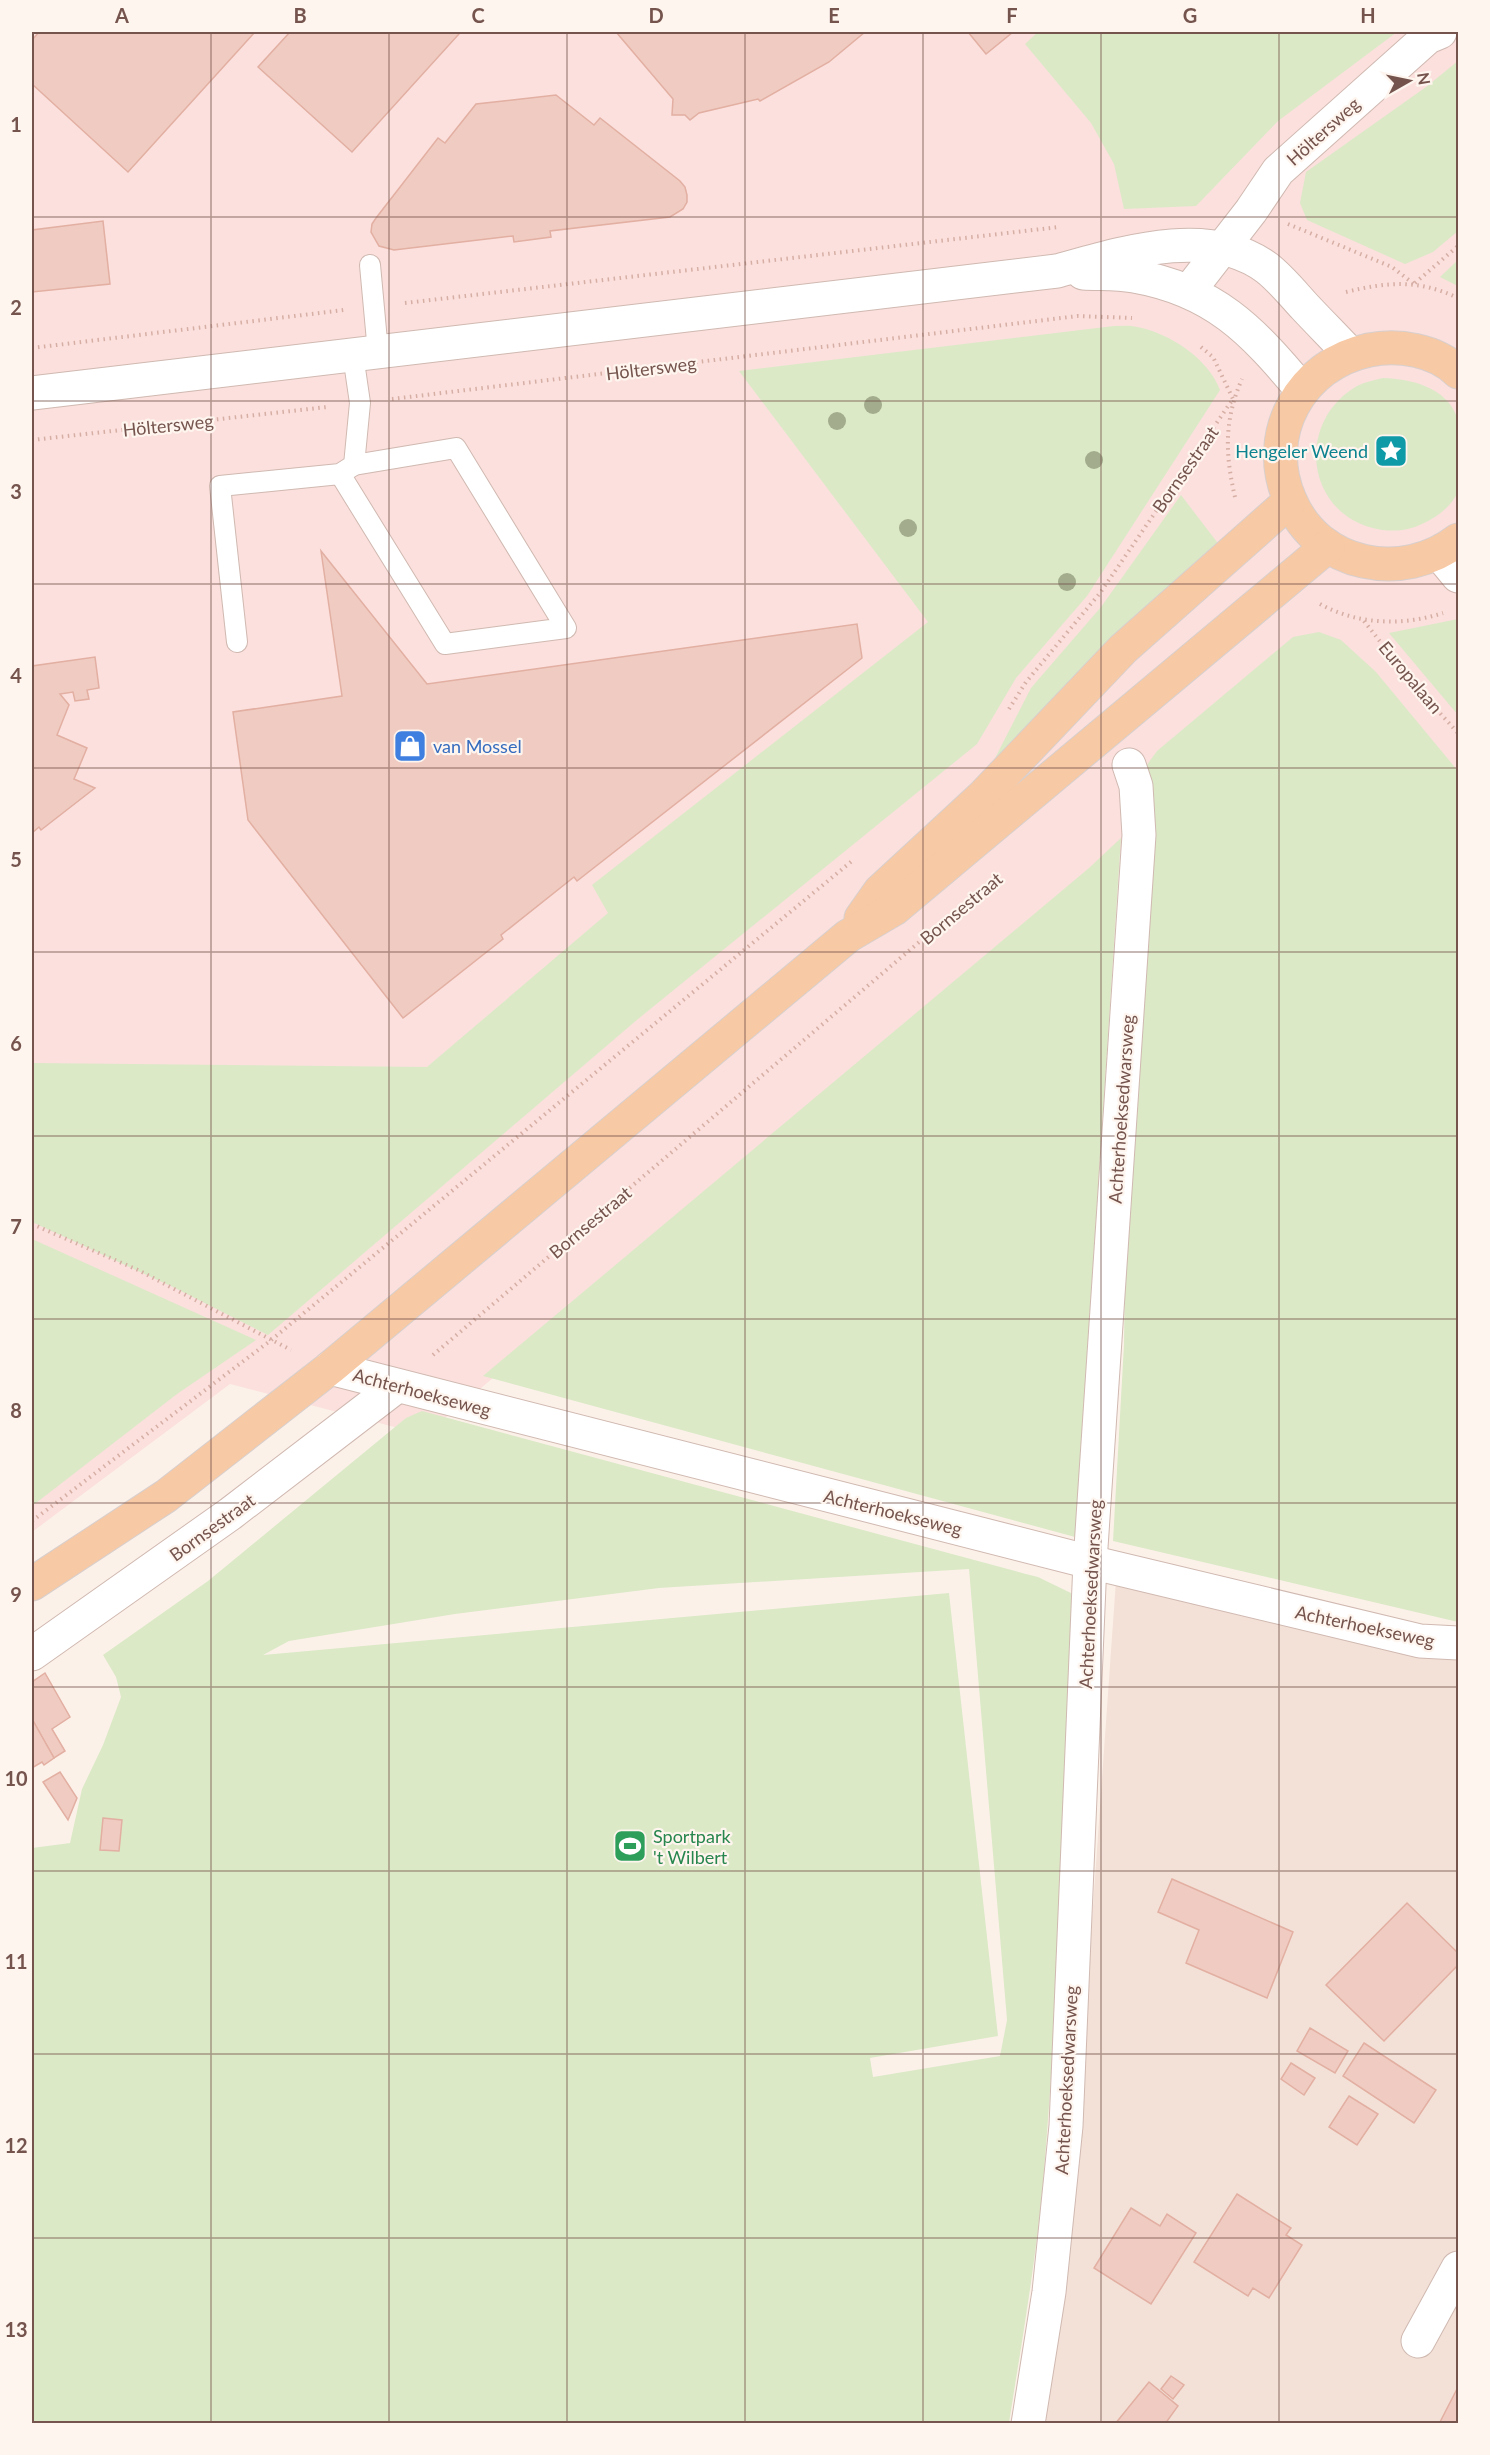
<svg xmlns="http://www.w3.org/2000/svg" width="1490" height="2455" font-family="Lato,sans-serif">
<rect width="100%" height="100%" fill="#fcf1e9"/>
<polygon fill="#f3e1d7" points="1116,1580 1458,1658 1458,2423 1040,2424 1087,1991"/>
<polygon fill="#fbe0dd" points="32,32 1458,32 1458,813 1333,674 425,1435 230,1384 32,1532"/>
<g fill="#dbe9c7" fill-rule="evenodd">
<polygon points="1038,32 1397,32 1278,121 1196,206 1124,209 1114,164 1091,123 1025,44"/>
<polygon points="1458,61 1458,231 1433,252 1405,264 1307,220 1300,203 1306,172 1426,87"/>
<polygon points="1458,260 1458,286 1440,277"/>
<path d="M1114 326C1121 326 1130 325 1137 327 1169 333 1208 358 1220 390L1087 596 1016 678 977 744 638 1019 268 1335 175 1288 32 1222V1063L427 1067 608 913 592 885 928 622 739 371Z"/>
<path d="M1383 378C1411 379 1446 387 1457 417 1462 430 1459 475 1458 492 1451 507 1437 517 1422 524 1408 531 1392 532 1377 529 1305 514 1295 422 1357 386 1365 382 1375 380 1383 378Z"/>
<polygon points="1181,495 1220,546 990,768 1031,688 1101,607"/>
<polygon points="1458,619 1458,715 1389,633"/>
<polygon points="1319,632 1341,640 1376,672 1458,771 1458,1622 1113,1541 1124,1344 1131,787 1157,751 1293,637"/>
<polygon points="1121,838 1075,1537 483,1376 1089,868"/>
<polygon points="32,1239 256,1340 177,1394 32,1506"/>
<path d="M422 1411 1026 1574 1038 1577 1073 1594C1064 1787 1060 1980 1044 2171 1037 2256 1022 2340 1009 2423H32V1848L70 1843 82 1789 103 1745 121 1697 116 1677 103 1655 208 1581 406 1418ZM969 1569 1007 2020 1000 2056 873 2077 870 2058 998 2036 949 1593 263 1655 289 1641 455 1614 659 1588Z"/>
</g>
<g fill="#f0cbc1" stroke="#e2afa2" stroke-width="1.5">
<polygon points="39,32 255,32 128,172 32,84 32,40"/>
<polygon points="290,32 456,32 459,34 352,152 258,67"/>
<polygon points="616,32 865,32 829,62 760,101 758,99 699,113 690,120 685,115 672,115 673,99"/>
<polygon points="968,32 1013,32 986,54"/>
<polygon points="556,95 594,125 600,118 680,181 685,187 687,195 687,202 683,209 670,217 550,231 551,237 514,242 513,236 394,250 379,246 371,232 372,224 376,218 438,138 445,143 476,104"/>
<polygon points="103,221 110,284 32,292 32,230"/>
<polygon points="321,551 427,684 857,624 862,658 577,881 574,877 501,935 503,939 403,1018 248,820 233,712 342,696"/>
<polygon points="95,657 99,688 87,690 89,699 75,701 73,692 60,694 69,705 57,735 87,748 74,779 95,788 41,830 39,827 32,833 32,666"/>
<polygon points="45,1673 70,1717 52,1729 65,1751 54,1758 32,1719 32,1682"/>
<polygon points="32,1719 54,1758 44,1765 42,1762 32,1768"/>
<polygon points="60,1772 77,1798 68,1820 43,1782"/>
<polygon points="103,1818 122,1820 119,1851 100,1850"/>
<polygon points="1172,1879 1293,1932 1267,1998 1186,1963 1199,1930 1158,1912"/>
<polygon points="1407,1903 1458,1953 1458,1965 1384,2041 1326,1985"/>
<polygon points="1310,2028 1348,2051 1335,2073 1297,2051"/>
<polygon points="1364,2043 1436,2090 1414,2123 1343,2076"/>
<polygon points="1291,2063 1315,2078 1304,2095 1281,2079"/>
<polygon points="1349,2096 1378,2114 1357,2145 1329,2127"/>
<polygon points="1237,2194 1291,2228 1286,2235 1302,2245 1269,2298 1253,2288 1248,2296 1194,2262"/>
<polygon points="1131,2208 1160,2226 1167,2214 1196,2233 1151,2304 1094,2268"/>
<polygon points="1171,2376 1184,2385 1173,2399 1161,2389"/>
<polygon points="1149,2382 1178,2406 1165,2424 1115,2424"/>
<polygon points="1458,2387 1458,2424 1439,2424"/>
</g>
<g fill="none" stroke-linecap="round" stroke-linejoin="round">
<g stroke="#d0b9b1" stroke-width="22">
<g id="lane">
<polyline points="370,265 378,352"/>
<polyline points="340,474 445,644 566,628 456,448 354,465"/>
<polyline points="237,642 220,486 340,474 354,465 360,403 353,355"/>
</g>
</g>
<g stroke="#d0b9b1" stroke-width="35">
<g id="street">
<path d="M1083 273C1100 274 1117 273 1134 276 1214 290 1252 330 1302 390"/>
<polyline points="1189,291 1251,211 1278,171 1428,37 1440,32"/>
<path d="M32 393 1057 271C1119 254 1209 224 1267 268 1281 279 1293 294 1305 307 1320 323 1335 338 1350 354"/>
<polyline points="330,1368 1090,1562 1420,1641 1458,1643"/>
<polyline points="32,1654 230,1514 397,1386"/>
<polyline points="1418,2341 1458,2268"/>
<polyline points="1028,2424 1049,2292 1066,2126 1090,1562 1139,835 1136,786 1129,765"/>
</g>
</g>
<g stroke="#d2b8af" stroke-width="35">
<polyline id="secondary" points="1439,553 1458,576"/>
</g>
<g stroke="#d8cfcd" stroke-width="35">
<g id="primary">
<path d="M1458 372C1436 350 1398 344 1369 350 1301 364 1261 434 1290 500 1318 567 1403 583 1458 540"/>
<polyline points="861,918 880,891 984,795 1123,649 1290,501"/>
<polyline points="32,1584 166,1496 330,1368 848,936 894,909 1328,546"/>
</g>
</g>
<g stroke="#d6aea4" stroke-width="4" stroke-dasharray="1.5 4.5" stroke-linecap="butt">
<polyline points="1288,224 1392,267 1414,284"/>
<polyline points="1415,283 1458,246"/>
<path d="M1346 292C1388 282 1418 279 1458 298"/>
<polyline points="405,303 1059,227"/>
<polyline points="1201,347 1213,357 1233,399"/>
<polyline points="32,348 344,310"/>
<polyline points="392,399 1078,316 1132,318"/>
<polyline points="32,440 327,407"/>
<path d="M1235 497C1225 454 1224 420 1242 379"/>
<path d="M1320 604C1358 625 1403 626 1443 613"/>
<polyline points="1364,621 1411,681 1458,733"/>
<polyline points="1009,709 1026,682 1100,593 1233,399"/>
<polyline points="32,1224 138,1270 291,1350"/>
<polyline points="433,1355 924,938"/>
<polyline points="32,1521 270,1341 852,861"/>
</g>
<use href="#lane" stroke="#fff" stroke-width="20"/>
<use href="#street" stroke="#fff" stroke-width="33"/>
<use href="#secondary" stroke="#fff" stroke-width="33"/>
<use href="#primary" stroke="#f7c9a4" stroke-width="33"/>
</g>
<g fill="#a3ac8d">
<circle cx="873" cy="405" r="9"/>
<circle cx="837" cy="421" r="9"/>
<circle cx="1094" cy="460" r="9"/>
<circle cx="908" cy="528" r="9"/>
<circle cx="1067" cy="582" r="9"/>
</g>
<path fill="none" stroke="#75544d" stroke-width="1.5" stroke-opacity="0.55" d="M211 32V2424M389 32V2424M567 32V2424M745 32V2424M923 32V2424M1101 32V2424M1279 32V2424M32 217H1458M32 401H1458M32 584H1458M32 768H1458M32 952H1458M32 1136H1458M32 1319H1458M32 1503H1458M32 1687H1458M32 1871H1458M32 2054H1458M32 2238H1458"/>
<defs>
<g id="sight-square" transform="scale(1.725)"><rect x="-9" y="-9" width="18" height="18" rx="4" fill="#0f9aa8" stroke="#fef5ef"/><path d="M0-6L1.8-2.2L6-1.7L2.9 1.2L3.7 5.4L0 3.3L-3.7 5.4L-2.9 1.2L-6-1.7L-1.8-2.2Z" fill="#fff"/></g>
<g id="shop-square" transform="scale(1.725)"><rect x="-9" y="-9" width="18" height="18" rx="4" fill="#3f7fe0" stroke="#fef5ef"/><path d="M-5-2.5h2.3a2.7 3.5 0 0 1 5.4 0H5L5.5 6h-11ZM-1.5-2.5h3a1.5 2.3 0 0 0-3 0Z" fill="#fff"/></g>
<g id="stadium-square" transform="scale(1.725)"><rect x="-9" y="-9" width="18" height="18" rx="4" fill="#2e9e5b" stroke="#fef5ef"/><path d="M0-5a6.5 5 0 1 0 0 10a6.5 5 0 1 0 0-10ZM-3.5-1.8h7v3.6h-7Z" fill="#fff"/></g>
</defs>
<g fill-rule="evenodd">
<use href="#sight-square" x="1391" y="451"/>
<use href="#shop-square" x="410" y="746"/>
<use href="#stadium-square" x="630" y="1846"/>
</g>
<g text-anchor="middle" dominant-baseline="central" stroke-width="4.5" stroke-linejoin="round" paint-order="stroke">
<g font-size="18" fill="#75544d" stroke="#fef5ef">
<text transform="translate(1323 131) rotate(-42)">Höltersweg</text>
<text transform="translate(651 368) rotate(-7)">Höltersweg</text>
<text transform="translate(168 425) rotate(-6)">Höltersweg</text>
<text transform="translate(1185 469) rotate(-55)">Bornsestraat</text>
<text transform="translate(1411 677) rotate(50)">Europalaan</text>
<text transform="translate(961 908) rotate(-40)">Bornsestraat</text>
<text transform="translate(1121 1109) rotate(-86)">Achterhoeksedwarsweg</text>
<text transform="translate(590 1222) rotate(-40)">Bornsestraat</text>
<text transform="translate(422 1392) rotate(15)">Achterhoekseweg</text>
<text transform="translate(893 1512) rotate(14)">Achterhoekseweg</text>
<text transform="translate(212 1527) rotate(-36)">Bornsestraat</text>
<text transform="translate(1090 1594) rotate(-87)">Achterhoeksedwarsweg</text>
<text transform="translate(1365 1626) rotate(12)">Achterhoekseweg</text>
<text transform="translate(1066 2080) rotate(-87)">Achterhoeksedwarsweg</text>
</g>
<g font-size="18" fill="#0d838f" stroke="#fef5ef" text-anchor="end">
<text x="1368" y="451">Hengeler Weend</text>
</g>
<g font-size="18" fill="#366cbe" stroke="#fef5ef" text-anchor="start">
<text x="433" y="746">van Mossel</text>
</g>
<g font-size="18" fill="#27864d" stroke="#fef5ef" text-anchor="start">
<text x="653" y="1836">Sportpark<tspan x="653" dy="21">'t Wilbert</tspan></text>
</g>
</g>
<rect width="1490" height="2455" fill="none" stroke="#fef5ef" stroke-width="66"/>
<g transform="translate(1409 81) rotate(81)" stroke="#fef5ef" stroke-width="4.5" paint-order="stroke">
<path d="M0-4.5L10 22L0 15L-10 22Z" fill="#75544d"/>
<text y="-9" font-size="16" font-weight="bold" text-anchor="middle" fill="#75544d">N</text>
</g>
<rect x="33" y="33" width="1424" height="2389" fill="none" stroke="#75544d" stroke-width="2"/>
<g font-size="20" text-anchor="middle" font-weight="bold" fill="#75544d">
<text x="122" y="23">A</text>
<text x="300" y="23">B</text>
<text x="478" y="23">C</text>
<text x="656" y="23">D</text>
<text x="834" y="23">E</text>
<text x="1012" y="23">F</text>
<text x="1190" y="23">G</text>
<text x="1368" y="23">H</text>
<text x="16" y="132">1</text>
<text x="16" y="315">2</text>
<text x="16" y="499">3</text>
<text x="16" y="683">4</text>
<text x="16" y="867">5</text>
<text x="16" y="1051">6</text>
<text x="16" y="1234">7</text>
<text x="16" y="1418">8</text>
<text x="16" y="1602">9</text>
<text x="16" y="1786">10</text>
<text x="16" y="1969">11</text>
<text x="16" y="2153">12</text>
<text x="16" y="2337">13</text>
</g>
</svg>
